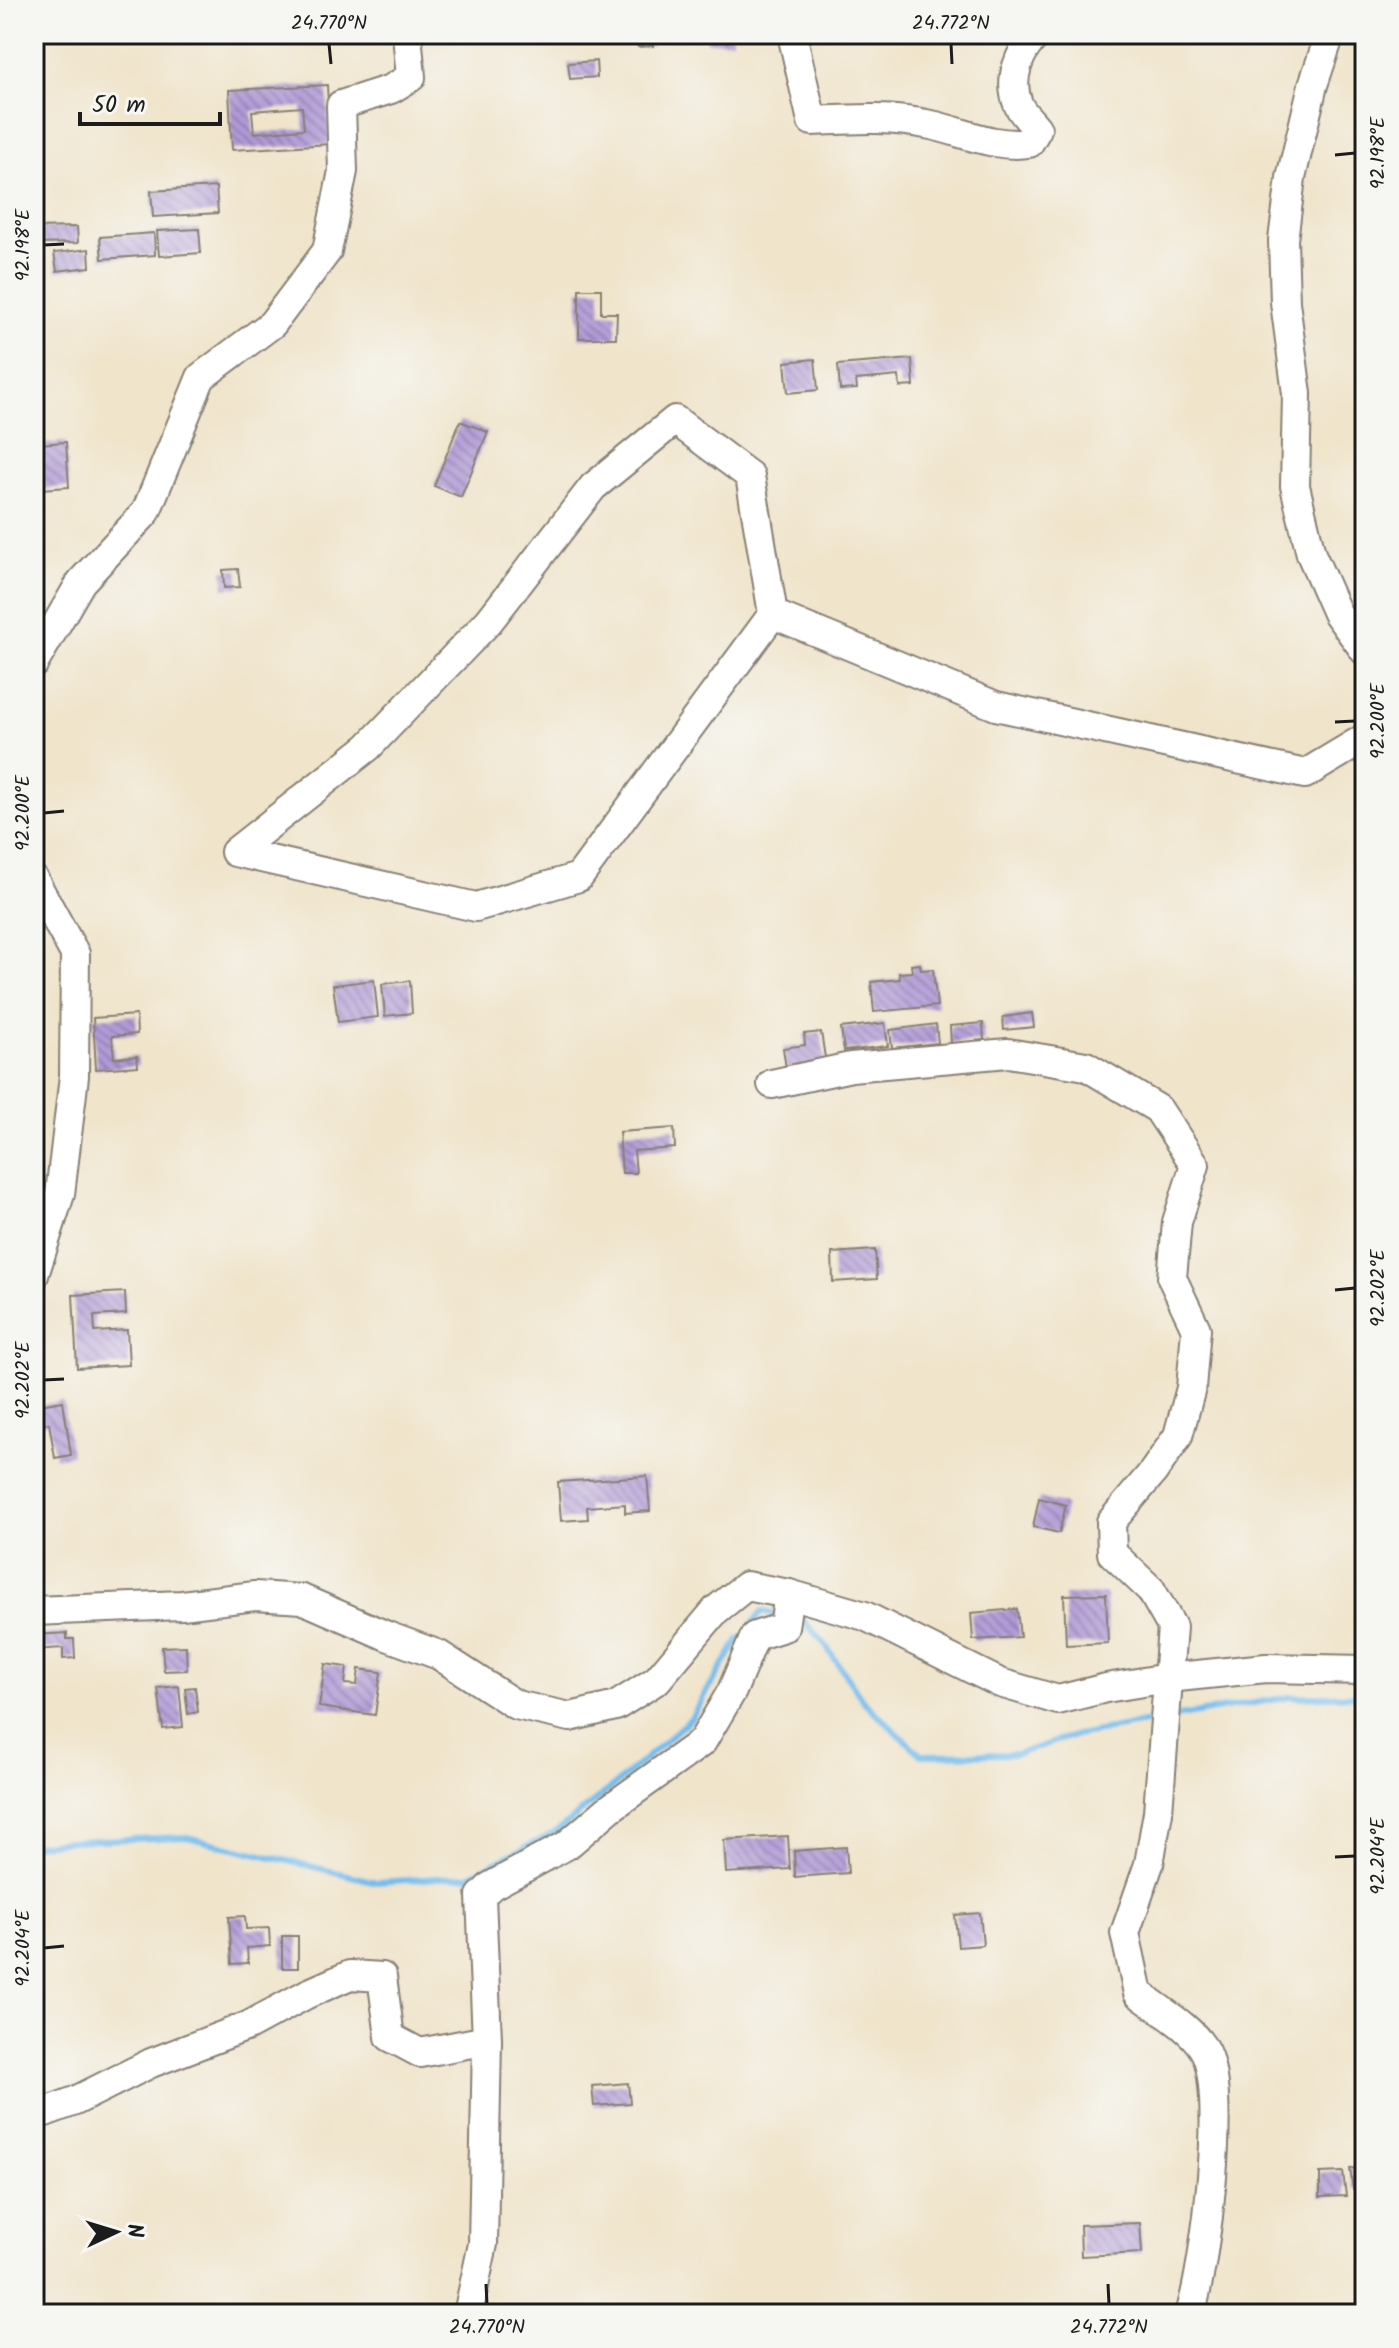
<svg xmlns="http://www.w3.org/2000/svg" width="1399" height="2348" font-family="Kalam,sans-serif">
<defs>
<pattern id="building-back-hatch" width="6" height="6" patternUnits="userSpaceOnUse" patternTransform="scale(2)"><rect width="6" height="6" fill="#b099d6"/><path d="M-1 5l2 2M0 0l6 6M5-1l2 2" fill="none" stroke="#8e7cad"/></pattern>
</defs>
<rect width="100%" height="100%" fill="#f6f6f2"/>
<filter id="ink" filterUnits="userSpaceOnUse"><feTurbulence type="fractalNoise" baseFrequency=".0125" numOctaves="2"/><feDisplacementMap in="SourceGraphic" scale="16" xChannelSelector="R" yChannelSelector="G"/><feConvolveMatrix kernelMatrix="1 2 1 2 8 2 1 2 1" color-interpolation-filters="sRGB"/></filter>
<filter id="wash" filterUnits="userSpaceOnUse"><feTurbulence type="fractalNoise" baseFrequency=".006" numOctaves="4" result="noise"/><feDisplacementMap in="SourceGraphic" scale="32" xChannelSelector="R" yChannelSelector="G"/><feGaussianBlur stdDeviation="1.8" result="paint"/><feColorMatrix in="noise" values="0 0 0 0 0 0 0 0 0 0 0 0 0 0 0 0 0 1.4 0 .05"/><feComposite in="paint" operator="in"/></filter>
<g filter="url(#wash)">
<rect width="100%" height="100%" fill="#f0e4cb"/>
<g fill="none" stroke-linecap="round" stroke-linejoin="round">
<g stroke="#75bded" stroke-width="6">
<polyline points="794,1618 803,1620 824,1643 864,1702 921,1755 1016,1754 1076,1735 1156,1721"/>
<polyline points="750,1627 762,1611 779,1615"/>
<polyline points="1174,1717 1289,1697 1365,1695"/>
<polyline points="34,1845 67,1841 187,1837 377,1882 469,1876 556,1832 621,1780 691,1718 740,1638"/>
</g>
</g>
<g id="blocks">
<g fill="url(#building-back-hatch)" fill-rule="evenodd">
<polygon points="637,34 652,34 653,46 638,47"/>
<polygon points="706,34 732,34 732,41 706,42"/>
<polygon points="596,61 597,77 570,79 568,63"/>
<path d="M327 85 330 144 232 150 229 90ZM302 107 304 129 254 133 252 111Z"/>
<polygon points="216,187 218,213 153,217 151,191"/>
<polygon points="77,227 78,243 34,244 34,228"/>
<polygon points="199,229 201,253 159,256 157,231"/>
<polygon points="154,233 155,255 102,259 100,237"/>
<polygon points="89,249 90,267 57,271 54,253"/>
<polygon points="579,289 601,289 601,313 617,313 616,338 579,338"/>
<polygon points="815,359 818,390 788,393 785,362"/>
<polygon points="912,359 914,386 900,387 899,376 856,380 857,389 840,390 838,365"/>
<polygon points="460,421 488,432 461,497 434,486"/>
<polygon points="66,442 69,487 41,489 38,444"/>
<polygon points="238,569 240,587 224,588 223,570"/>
<polygon points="920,964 921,970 933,969 937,1006 874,1012 871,982 900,979 899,973 912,972 911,965"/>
<polygon points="374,980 378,1017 338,1022 333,985"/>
<polygon points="410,981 412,1013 385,1016 382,984"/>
<polygon points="1032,1013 1034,1027 1004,1030 1003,1017"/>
<polygon points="136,1015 137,1034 112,1036 114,1058 137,1056 138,1066 96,1069 93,1018"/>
<polygon points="885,1023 888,1046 844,1051 841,1028"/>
<polygon points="983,1023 984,1041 951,1043 950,1026"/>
<polygon points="936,1024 938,1043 892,1048 890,1030"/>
<polygon points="821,1032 826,1064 786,1069 783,1048 805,1045 804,1034"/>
<polygon points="674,1128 675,1148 634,1151 636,1173 622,1173 619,1132"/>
<polygon points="875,1250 877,1279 833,1282 832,1253"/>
<polygon points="125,1292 126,1314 94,1316 95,1332 127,1330 129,1365 77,1368 73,1295"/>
<polygon points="63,1401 71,1455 55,1458 49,1423 34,1426 34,1406"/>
<polygon points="647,1476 650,1511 625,1513 625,1504 587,1507 588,1519 561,1521 558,1482"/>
<polygon points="1039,1498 1066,1505 1059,1533 1033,1527"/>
<polygon points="1106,1594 1108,1643 1066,1645 1064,1595"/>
<polygon points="1017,1609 1020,1637 973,1640 971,1613"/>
<polygon points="67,1633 67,1639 74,1639 75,1658 63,1659 63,1648 34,1650 34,1635"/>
<polygon points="186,1646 187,1670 164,1671 162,1647"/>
<polygon points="325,1664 347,1667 345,1684 357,1685 359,1669 381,1672 375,1715 319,1707"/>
<polygon points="179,1686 183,1727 163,1729 158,1688"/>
<polygon points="195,1687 198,1712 188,1714 185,1688"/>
<polygon points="788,1836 790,1869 726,1873 724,1840"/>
<polygon points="846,1847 848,1873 795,1877 794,1851"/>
<polygon points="980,1913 983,1945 958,1947 955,1915"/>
<polygon points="245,1916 246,1929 269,1928 270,1946 247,1948 248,1963 232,1964 229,1917"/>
<rect x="282" y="1936" width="16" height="32"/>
<polygon points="628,2083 630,2103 594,2106 592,2086"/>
<polygon points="1365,2168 1365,2189 1353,2189 1350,2169"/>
<polygon points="1343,2172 1346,2196 1320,2197 1320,2173"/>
<polygon points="1140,2223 1142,2253 1081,2256 1080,2225"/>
</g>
</g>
</g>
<g filter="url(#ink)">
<use href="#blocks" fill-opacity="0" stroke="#868074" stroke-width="2"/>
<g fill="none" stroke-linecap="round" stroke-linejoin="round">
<g stroke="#868074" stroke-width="32">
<g id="minor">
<path d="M792 34 812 121C852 119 891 116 931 125 964 132 994 148 1029 143L1037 129C1031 121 1021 112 1018 104 1008 79 1019 52 1037 34"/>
<polyline points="1330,34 1313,85 1291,178 1283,240 1285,302 1297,394 1295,486 1311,554 1337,613 1365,651"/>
<polygon points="675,420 750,476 773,614 579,877 476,907 235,852 368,747 489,621 593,487"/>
<polyline points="773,614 996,706 1305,774 1365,738"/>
<polyline points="34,663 81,582 146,512 201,377 272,324 327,251 343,171 341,105 391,89 411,77 407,34"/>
<polyline points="34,880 75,954 74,1076 60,1194 34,1275"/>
<path d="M772 1084 851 1067 1008 1053 1086 1066 1158 1109 1195 1165 1177 1222 1172 1278 1196 1329 1191 1388 1178 1436 1153 1472 1111 1522 1112 1553 1151 1590 1172 1627 1158 1812 1149 1864 1125 1933 1138 1993C1159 2010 1188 2025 1203 2048 1229 2087 1205 2268 1190 2314"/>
<polyline points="34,1611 182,1605 255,1596 302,1599 387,1636 439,1655 516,1705 570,1717 616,1706 657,1680 716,1610 746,1586 789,1594 865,1616 1000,1683 1058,1700 1106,1688 1168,1678 1266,1668 1365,1670"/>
<polyline points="34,2116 75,2101 151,2063 248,2026 307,1994 350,1975 382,1977 390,2037 420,2053 487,2040"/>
<polyline points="468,2314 483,2244 487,2040 481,1896 491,1886 567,1845 609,1809 702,1742 732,1691 755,1636 784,1627 789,1594"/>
</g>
</g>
<use href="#minor" stroke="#fff" stroke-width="28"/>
</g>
</g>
<path fill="none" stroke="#1c1c1c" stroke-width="3" d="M329 44 331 64M951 44 952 64M1335 155 1355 153M44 245 64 244M1335 722 1355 721M44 813 64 811M1335 1290 1355 1288M44 1380 64 1379M1335 1857 1355 1856M44 1948 64 1946M486 2284 487 2304M1108 2284 1109 2304"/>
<rect width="1399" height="2348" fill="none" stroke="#f6f6f2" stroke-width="88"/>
<g transform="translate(116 2232) rotate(86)" stroke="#f6f6f2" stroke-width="6" paint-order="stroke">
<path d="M0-6L14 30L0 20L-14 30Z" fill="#1c1c1c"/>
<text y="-12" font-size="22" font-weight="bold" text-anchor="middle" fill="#1c1c1c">N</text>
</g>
<path d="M80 112v12h140v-12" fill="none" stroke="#1c1c1c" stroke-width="4"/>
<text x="92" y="112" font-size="24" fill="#1c1c1c" stroke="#f6f6f2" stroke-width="6" paint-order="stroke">50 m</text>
<rect x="44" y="44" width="1311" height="2260" fill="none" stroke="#1c1c1c" stroke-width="3"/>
<g font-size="20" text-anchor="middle" fill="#1c1c1c">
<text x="329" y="29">24.770°N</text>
<text x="951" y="29">24.772°N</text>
<text transform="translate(1377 153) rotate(-90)" y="7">92.198°E</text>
<text transform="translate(22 245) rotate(-90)" y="7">92.198°E</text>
<text transform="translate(1377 721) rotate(-90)" y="7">92.200°E</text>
<text transform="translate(22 813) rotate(-90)" y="7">92.200°E</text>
<text transform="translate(1377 1288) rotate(-90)" y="7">92.202°E</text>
<text transform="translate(22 1380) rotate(-90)" y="7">92.202°E</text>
<text transform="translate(1377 1856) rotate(-90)" y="7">92.204°E</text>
<text transform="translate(22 1948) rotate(-90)" y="7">92.204°E</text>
<text x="487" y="2333">24.770°N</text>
<text x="1109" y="2333">24.772°N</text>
</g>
</svg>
